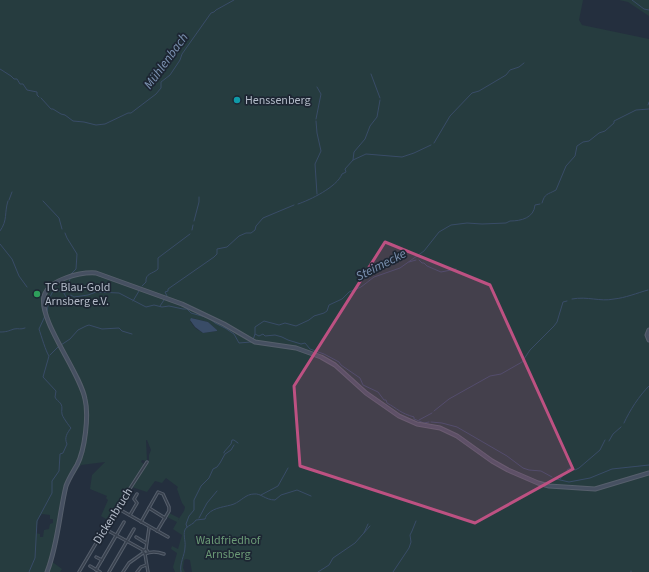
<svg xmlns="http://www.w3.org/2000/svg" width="649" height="572" font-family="'Source Sans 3',sans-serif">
<rect width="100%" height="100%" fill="#242f3e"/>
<g fill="#263c3f" fill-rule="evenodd">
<path d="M0 0H583L579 20 582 25 649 39V572H192L190 560 186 559 184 560 183 568 185 572H175L173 567 177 553 171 549 172 546 178 549 182 535 173 529 177 522 167 517 169 513 179 518 178 520 184 511 185 507 182 503 177 489 178 487 166 478 162 483 155 481 147 492 132 487 149 460V455L151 450 147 440H146L147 461 142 460 141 462 144 464 143 467 110 518 108 517 106 519 101 516 108 500 106 498 107 496 90 489 92 475 105 462 81 465 71 479 67 478 61 498 51 561 62 569 60 572H0ZM88 271 96 273 171 299 219 321 218 322 185 305 96 274C84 272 71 276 60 281 33 294 47 316 56 336 58 340 60 344 60 347 55 335 45 321 43 307 39 282 69 274 88 271ZM192 318 208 322 217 330V331L203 333 195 328 190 321ZM42 514 50 515V519H53V523L50 524 49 529 44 530 43 537H40V534L36 533 38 519Z"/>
<polygon points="619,0 649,0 649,16 628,2"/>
</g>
<polygon fill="#394c67" points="191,318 208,322 217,330 217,331 203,333 195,327 190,320"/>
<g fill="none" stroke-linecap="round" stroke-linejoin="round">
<g stroke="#394c67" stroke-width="1">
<polyline points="632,0 644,9 649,10"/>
<polyline points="0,69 11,76 14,79 17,79 20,84 23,84 27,90 37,92 37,95 39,97"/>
<polyline points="371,74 380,98"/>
<polyline points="41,98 51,109 53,109 61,114 65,115 73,121 84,122 96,125 105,124 128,113 131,113 156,94 161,88 161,82 170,75 180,60 182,54 211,13 214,12 216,10 234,0"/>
<polyline points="648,105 649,102"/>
<polyline points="316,119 321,94 317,87"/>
<polyline points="316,121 317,133 321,151 315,164 317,194"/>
<polyline points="434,143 450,116 472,93 479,91 506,75 510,70 519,67 524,63"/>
<polyline points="353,160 354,152 365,139 370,126 377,117 380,100"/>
<polyline points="9,200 12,192"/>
<polyline points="43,201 59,218 62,229"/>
<path d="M542 203C545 193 547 195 556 190L566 166 575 156 577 146 583 142 589 141 599 133 605 131 614 123V121L636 110 649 109"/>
<path d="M298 204C310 200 337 187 342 174L346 172 345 169 353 160 366 154 402 157 414 153 431 145"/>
<polyline points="194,221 199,202 199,197"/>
<polyline points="192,230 193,225"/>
<path d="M0 231C8 220 4 213 8 201"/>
<polyline points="65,233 67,238 77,254 76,269 70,275"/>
<polyline points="0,244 12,259 19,276 27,287"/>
<polyline points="419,260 422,263 424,263 427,266 441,272 456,269"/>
<polyline points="409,262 416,260"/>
<path d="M142 286 146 282C145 273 153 274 158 269V258L190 234"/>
<polyline points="65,293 70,279"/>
<polyline points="167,296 165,292 168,291 168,289 214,257 217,254 217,249 227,247 239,236 246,233 251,233 255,230 256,226 263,218 294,205"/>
<path d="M572 299C588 296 600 302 614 299 625 298 637 293 648 290"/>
<polyline points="133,301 139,291"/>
<polyline points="160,306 164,300"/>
<polyline points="47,312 49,299 53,291 60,291 64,293 66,297 71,295 74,297 88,295 96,292 119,293 146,307 154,305 162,307 169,306 183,309 187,309 191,313 209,318 215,323 225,328 234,334 239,343 251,342"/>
<path d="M0 332C7 332 8 331 14 329 19 328 20 330 25 328"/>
<path d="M255 334V327L264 321 279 325 285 323 296 326 309 320 314 316 324 313 327 311 329 305 342 299 349 292 361 287 374 277 400 268 424 251 439 232 451 225 467 223 482 224 506 223 510 221C521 221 534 218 535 205L540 204"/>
<path d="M253 340 255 334 259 336 263 334 265 336 275 335 282 337 288 340 301 344 305 343 310 349 324 354 339 362 341 365 360 378 363 385 378 392 384 400H386L387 403C398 409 400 413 414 417V419L424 423 429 422"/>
<polyline points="61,345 70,339 78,330 86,326 89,325 102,329 119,328 122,331 132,334"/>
<polyline points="50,355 59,346"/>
<polyline points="434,411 449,399 490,376 501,374 522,362 530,350 554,326 557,322 563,302 567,301"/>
<polyline points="419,420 432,413"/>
<polyline points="431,422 442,423 457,427 507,456 523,468 529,470 541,471 552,477"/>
<path d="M624 423C630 410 639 396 649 386"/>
<polyline points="609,441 613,434 621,427"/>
<polyline points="224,453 224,452 231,444 232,440 234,440 238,443"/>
<polyline points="567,470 570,468 575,470 579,468 600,450 605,440"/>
<polyline points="556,479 569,482 590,478 612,469 649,465"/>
<polyline points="560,479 566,472"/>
<polyline points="261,495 278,486 288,468"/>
<polyline points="199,518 207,503 217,491"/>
<polyline points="187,527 186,524 189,516 194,510 194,500 201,486 209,478 213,469 217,467 220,463 225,454 231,450 234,445"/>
<polyline points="364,533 368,524"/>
<path d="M29 572 35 558 37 521 52 493V481L59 471 60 454 63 453 67 444C64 438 67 433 71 428 69 426 62 416 62 414 61 410 63 408 61 404 59 401 56 400 55 397L56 391 43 377 49 356C46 352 41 335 39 329L45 316"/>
<path d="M181 572C179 564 185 555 185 547 186 541 182 533 186 528 189 525 194 524 196 520L205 519C206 517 206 515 208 514 214 507 226 507 234 504 241 501 246 494 254 494 261 493 265 500 275 500L281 495 297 490 311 496"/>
<polyline points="318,572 329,565 333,558 355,543 370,526"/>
<polyline points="393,572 409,548 411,542 410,535 412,531 416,521"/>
<polyline points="631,572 631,571"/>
</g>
<g stroke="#565f6c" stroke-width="3.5">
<g id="minor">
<polyline points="117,508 168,537"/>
<polyline points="149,508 165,518"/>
<polyline points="130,515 137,503 134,499 137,494"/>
<polyline points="141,522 158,492 163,494 169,507 169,511 157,531"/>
<polyline points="105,529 143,550"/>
<polyline points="136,537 146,543"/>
<polyline points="146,549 149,528"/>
<path d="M148 552 146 549 143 551 145 554C151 551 156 551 164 554"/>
<polyline points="145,554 148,572"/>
<polyline points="96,557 102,560"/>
<polyline points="90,566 100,572"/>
<polyline points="96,570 124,522"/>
<polyline points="79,572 111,518 147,462"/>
<polyline points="109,572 134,529"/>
<polyline points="123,572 129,563 143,553"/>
<polyline points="137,572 141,567 146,565"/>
</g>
</g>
<g stroke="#565f6c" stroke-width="5">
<g id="secondary">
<polyline points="649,330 647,335 649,340"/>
<path d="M47 572C58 544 59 515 66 486 69 478 73 472 77 465 85 450 89 415 85 399 80 372 38 320 44 296 49 279 81 272 96 273L182 304 224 324 255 342 296 348 321 357 335 365 366 393 399 416 417 424 440 428 457 436 492 461 508 470 538 483 549 486 595 489 649 473"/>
</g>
</g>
<use href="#minor" stroke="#38414e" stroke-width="1.5"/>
<use href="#secondary" stroke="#465061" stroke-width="3"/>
</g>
<path fill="#bd5182" fill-opacity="0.2" stroke="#bd5182" stroke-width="3" stroke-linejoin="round" d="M385 242 490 285 573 469 475 523 300 466 294 386Z"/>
<circle fill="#0f9aa8" stroke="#1d2633" stroke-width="1.5" cx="237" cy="100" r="4"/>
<circle fill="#2e9e5b" stroke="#1d2633" stroke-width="1.5" cx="37" cy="294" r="4"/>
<g text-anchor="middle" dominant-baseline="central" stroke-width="3.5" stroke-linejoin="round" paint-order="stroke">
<g font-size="12" fill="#b4bcc9" stroke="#1d2633" text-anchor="start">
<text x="245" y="100">Henssenberg</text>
<text x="45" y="287">TC Blau-Gold<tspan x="45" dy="14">Arnsberg e.V.</tspan></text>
</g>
<g font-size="12" fill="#b4bcc9" stroke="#1d2633">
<text transform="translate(113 516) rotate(-58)">Dickenbruch</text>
</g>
<g font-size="12" fill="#6b9a76" stroke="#1d2633">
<text x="228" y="540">Waldfriedhof<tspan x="228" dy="14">Arnsberg</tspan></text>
</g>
<g font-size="13" font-style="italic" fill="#7c92b1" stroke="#1d2633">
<text transform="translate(166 61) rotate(-54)">Mühlenbach</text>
<text transform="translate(381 265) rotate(-27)">Steimecke</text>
</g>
</g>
</svg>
